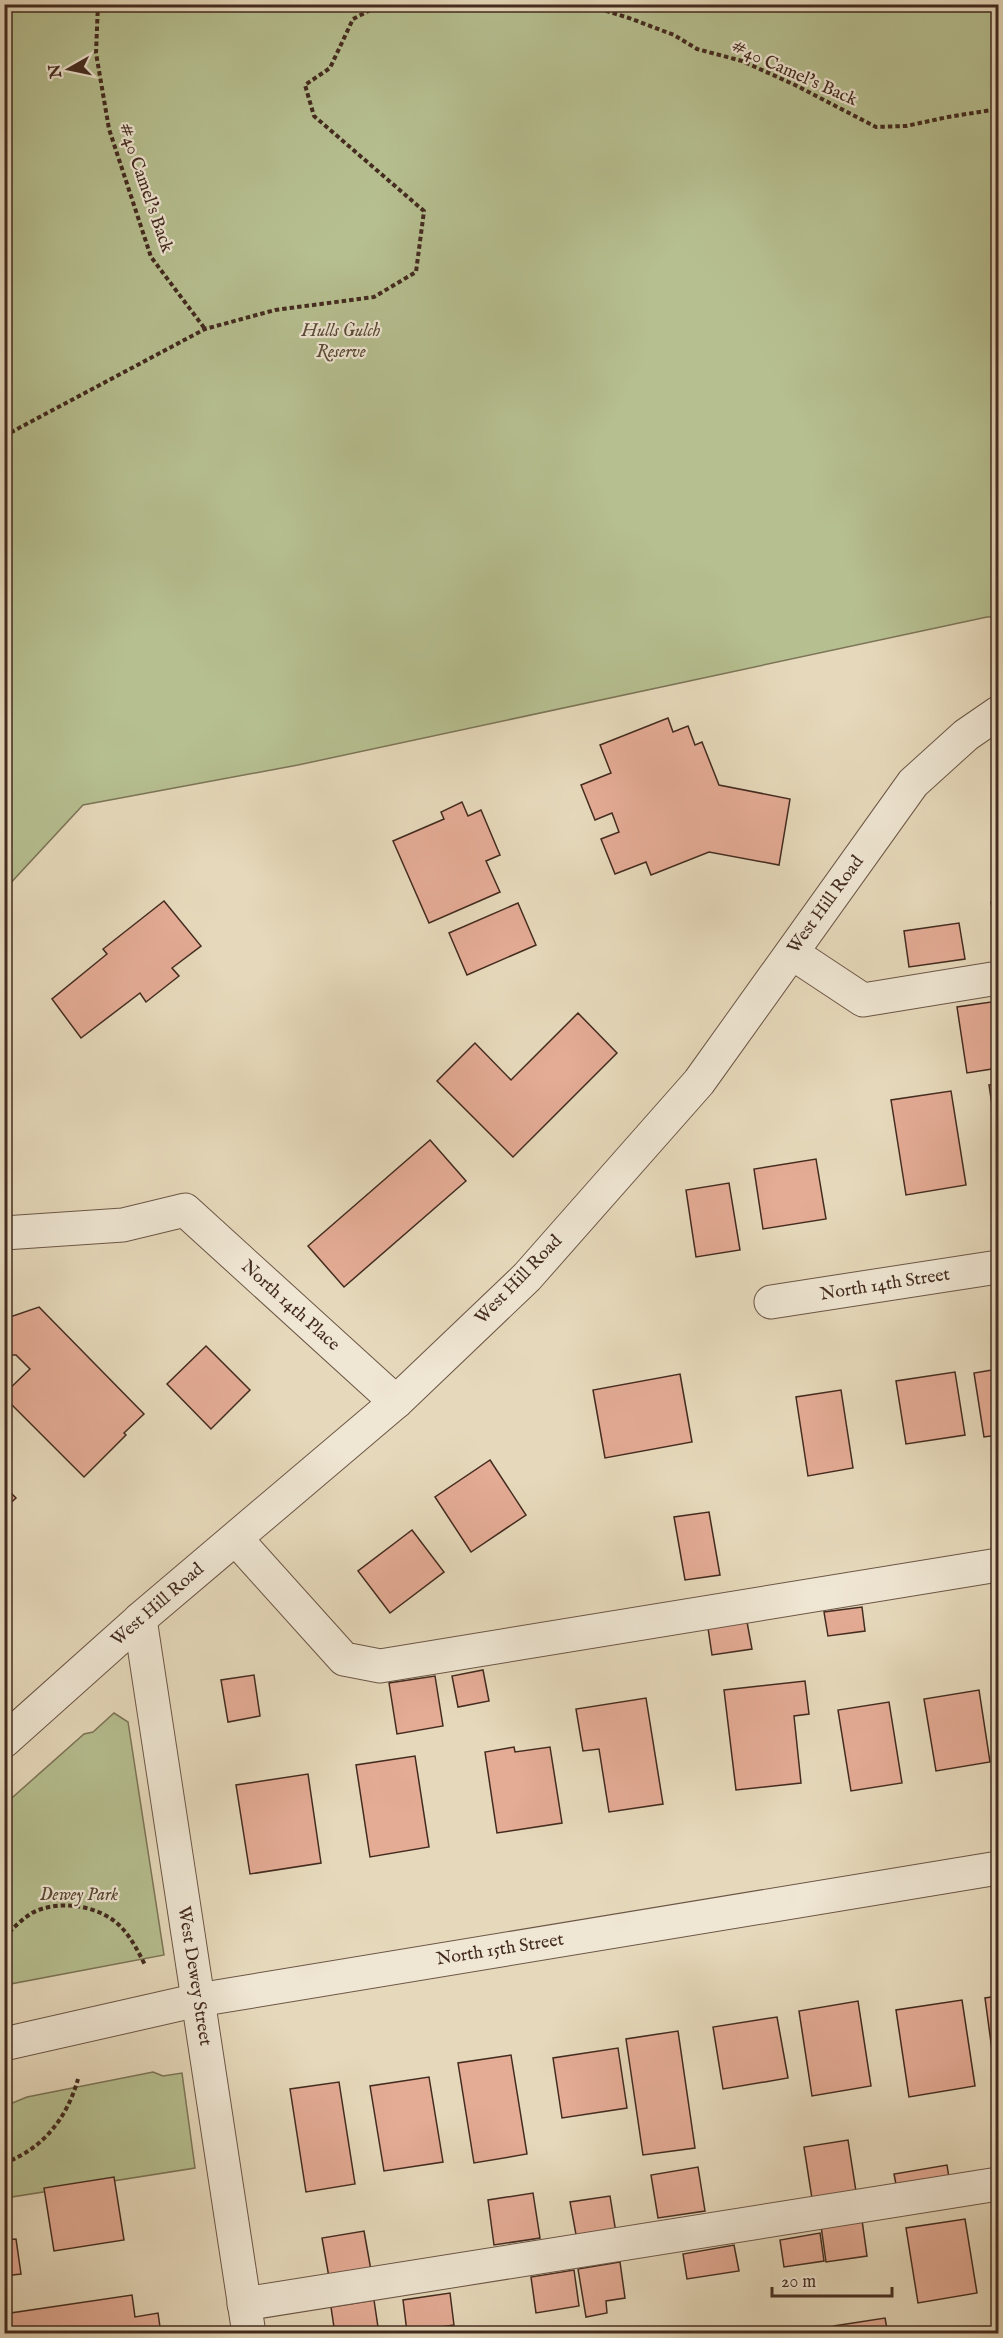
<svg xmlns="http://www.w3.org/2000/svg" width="1003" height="2338" font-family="'IM FELL English',serif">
<rect width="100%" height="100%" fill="#e6d9bb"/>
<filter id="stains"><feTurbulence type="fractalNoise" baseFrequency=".00333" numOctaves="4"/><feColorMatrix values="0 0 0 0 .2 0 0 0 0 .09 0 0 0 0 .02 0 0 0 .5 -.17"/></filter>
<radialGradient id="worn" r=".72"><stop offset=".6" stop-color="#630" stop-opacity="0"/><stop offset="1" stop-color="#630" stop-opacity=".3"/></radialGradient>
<g fill="#b6bf90" stroke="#7c7558" stroke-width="1.5">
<polygon points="5,4 998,5 998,617 987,617 298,765 83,805 5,889"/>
<polygon points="114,1713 128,1722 164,1955 5,1985 5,1804 84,1734 93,1732"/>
<polygon points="153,2072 163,2076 182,2073 195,2168 5,2198 5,2106 27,2097"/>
</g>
<g fill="#e4ab95" stroke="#432b1f" stroke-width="1.5">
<polygon points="668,718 673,732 688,726 695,745 702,742 719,785 790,799 779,865 709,852 651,875 646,862 615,874 601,839 619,832 612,813 595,820 581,785 611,773 600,745"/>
<polygon points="462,802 468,816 481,810 500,855 486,861 500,892 429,923 393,841 444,819 441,812"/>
<polygon points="164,901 201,946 172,968 179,976 146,1002 140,993 81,1038 52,999 107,954 103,949"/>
<polygon points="998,901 998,948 991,902"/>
<polygon points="518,903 536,945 467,975 449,933"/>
<polygon points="959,923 965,959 909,967 904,931"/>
<polygon points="998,1001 998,1068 967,1073 957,1007"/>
<polygon points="578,1013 617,1053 513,1157 437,1081 475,1043 511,1080"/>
<polygon points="998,1084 998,1145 989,1085"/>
<polygon points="951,1091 966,1185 906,1195 891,1100"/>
<polygon points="430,1140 466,1181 344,1287 308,1246"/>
<polygon points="816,1159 826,1219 763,1229 754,1169"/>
<polygon points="729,1183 740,1250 696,1257 686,1190"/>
<polygon points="39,1307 144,1414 124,1433 126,1435 84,1477 4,1397 4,1394 30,1369 16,1355 4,1355 4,1319"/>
<polygon points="206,1346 250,1390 211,1429 167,1384"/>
<polygon points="998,1369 998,1435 984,1437 974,1373"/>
<polygon points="955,1372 965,1435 906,1444 896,1381"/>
<polygon points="680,1374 692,1442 605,1458 593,1390"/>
<polygon points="841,1390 853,1468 808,1476 796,1397"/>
<polygon points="490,1460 526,1515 471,1552 435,1497"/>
<polygon points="4,1486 16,1498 4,1509"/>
<polygon points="709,1512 720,1575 685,1580 674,1517"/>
<polygon points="412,1530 444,1572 390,1613 358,1571"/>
<polygon points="862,1607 865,1631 828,1636 824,1612"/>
<polygon points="747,1622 752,1649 712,1655 708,1628"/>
<polygon points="483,1670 489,1701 458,1707 452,1676"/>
<polygon points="254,1675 260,1716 228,1722 221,1680"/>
<polygon points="435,1676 443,1726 397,1734 389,1683"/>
<polygon points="805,1681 809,1714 794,1716 801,1783 736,1790 724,1690"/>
<polygon points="979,1690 990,1762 936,1771 924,1699"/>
<polygon points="646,1698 663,1804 609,1812 599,1749 583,1751 576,1709"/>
<polygon points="889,1702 902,1783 851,1791 838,1710"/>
<polygon points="514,1747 515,1752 550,1747 562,1823 497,1833 485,1752"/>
<polygon points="415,1756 429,1847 370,1857 356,1765"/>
<polygon points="308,1774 321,1863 250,1874 236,1785"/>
<polygon points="998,1996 998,2095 985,1998"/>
<polygon points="962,2000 975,2086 909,2097 896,2010"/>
<polygon points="858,2001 871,2086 812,2096 799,2011"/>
<polygon points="777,2017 788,2078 723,2089 713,2027"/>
<polygon points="678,2031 695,2148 643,2155 626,2039"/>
<polygon points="618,2048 627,2108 562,2118 553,2058"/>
<polygon points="511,2055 527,2154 474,2163 458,2063"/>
<polygon points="429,2077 443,2162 384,2171 370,2086"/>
<polygon points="339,2082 355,2184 306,2192 290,2089"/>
<polygon points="848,2140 857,2198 813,2205 804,2147"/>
<polygon points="947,2165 951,2191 899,2200 894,2174"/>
<polygon points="698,2167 705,2211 658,2218 651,2175"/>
<polygon points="114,2177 124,2240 54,2251 44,2188"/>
<polygon points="533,2193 540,2238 494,2245 488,2200"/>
<polygon points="610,2196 616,2233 577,2240 570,2202"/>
<polygon points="965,2219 977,2293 918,2303 906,2228"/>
<polygon points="862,2220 867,2256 826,2262 821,2226"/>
<polygon points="364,2231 372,2276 330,2283 322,2238"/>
<polygon points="820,2233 824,2261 784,2267 780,2240"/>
<polygon points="16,2239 21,2274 4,2276 4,2240"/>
<polygon points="734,2245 739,2271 687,2279 683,2254"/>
<polygon points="620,2262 625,2298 606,2301 607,2313 586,2317 578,2269"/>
<polygon points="574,2270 579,2306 536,2313 531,2277"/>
<polygon points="450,2293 454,2325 407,2332 403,2300"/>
<polygon points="132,2295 135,2317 158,2313 161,2334 4,2334 4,2314"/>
<polygon points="374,2300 379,2334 335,2334 331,2307"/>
<polygon points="885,2318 888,2334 835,2334 834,2326"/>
</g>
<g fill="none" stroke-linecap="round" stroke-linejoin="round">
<g stroke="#6c5646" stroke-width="35">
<g id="minor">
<polyline points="792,953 863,1000 998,978"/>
<polyline points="4,1233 123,1225 185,1210 396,1402"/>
<polyline points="771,1302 998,1267"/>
<polyline points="236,1539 344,1659 380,1666 998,1565"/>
<polyline points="140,1619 249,2334"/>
<polyline points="4,1741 146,1614 396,1402 527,1277 699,1082 913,783 966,735 998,713"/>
<polyline points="4,2044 198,2000 998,1868"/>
<polyline points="244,2304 998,2184"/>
</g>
</g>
<g stroke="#432b1f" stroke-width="4" stroke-dasharray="4.5 3" stroke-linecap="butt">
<polyline points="98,4 96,53 109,129 151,257 205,329"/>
<polyline points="584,4 629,18 674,35 697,49 742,61 795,85 876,127 906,126 948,117 998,109"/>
<polyline points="4,436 205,329 275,310 374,297 416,272 424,211 314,116 305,85 330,68 353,19 382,4"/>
<path d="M4 1938C13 1928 21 1920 32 1913 58 1899 99 1905 120 1926 131 1937 138 1951 145 1965"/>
<path d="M4 2163C43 2149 67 2118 78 2079"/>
</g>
<use href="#minor" stroke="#efe6d3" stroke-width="33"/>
</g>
<g text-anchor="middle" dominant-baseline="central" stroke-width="4.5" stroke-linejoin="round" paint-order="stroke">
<g font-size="18" fill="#432b1f" stroke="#efe6d3">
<text transform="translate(794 74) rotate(24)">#40 Camel's Back</text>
<text transform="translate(145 188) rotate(71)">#40 Camel's Back</text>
<text transform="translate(826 905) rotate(-54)">West Hill Road</text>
<text transform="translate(519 1280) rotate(-46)">West Hill Road</text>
<text transform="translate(885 1285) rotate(-9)">North 14th Street</text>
<text transform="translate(290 1306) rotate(42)">North 14th Place</text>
<text transform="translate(158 1605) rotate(-41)">West Hill Road</text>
<text transform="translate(500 1950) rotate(-9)">North 15th Street</text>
<text transform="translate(194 1976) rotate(81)">West Dewey Street</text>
</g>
<g font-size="18" font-style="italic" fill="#5a4936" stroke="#efe6d3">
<text x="341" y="331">Hulls Gulch<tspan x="341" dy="21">Reserve</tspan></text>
<text x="79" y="1895">Dewey Park</text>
</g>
</g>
<rect width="1003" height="2338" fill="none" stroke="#e6d9bb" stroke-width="24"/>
<rect x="6" y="6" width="991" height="2326" fill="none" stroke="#432b1f" stroke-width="3"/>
<rect x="12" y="12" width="979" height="2314" fill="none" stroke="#432b1f" stroke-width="1.5"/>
<g transform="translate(69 69) rotate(261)" stroke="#efe6d3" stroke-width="4.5" paint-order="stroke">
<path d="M0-4.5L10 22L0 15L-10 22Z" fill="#432b1f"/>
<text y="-9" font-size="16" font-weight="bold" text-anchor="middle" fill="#432b1f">N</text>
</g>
<path d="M772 2287v9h120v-9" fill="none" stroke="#432b1f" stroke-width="3"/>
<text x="781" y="2287" font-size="18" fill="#432b1f" stroke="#efe6d3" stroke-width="4.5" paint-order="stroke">20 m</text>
<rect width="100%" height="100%" filter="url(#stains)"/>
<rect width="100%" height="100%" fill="url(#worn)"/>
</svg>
